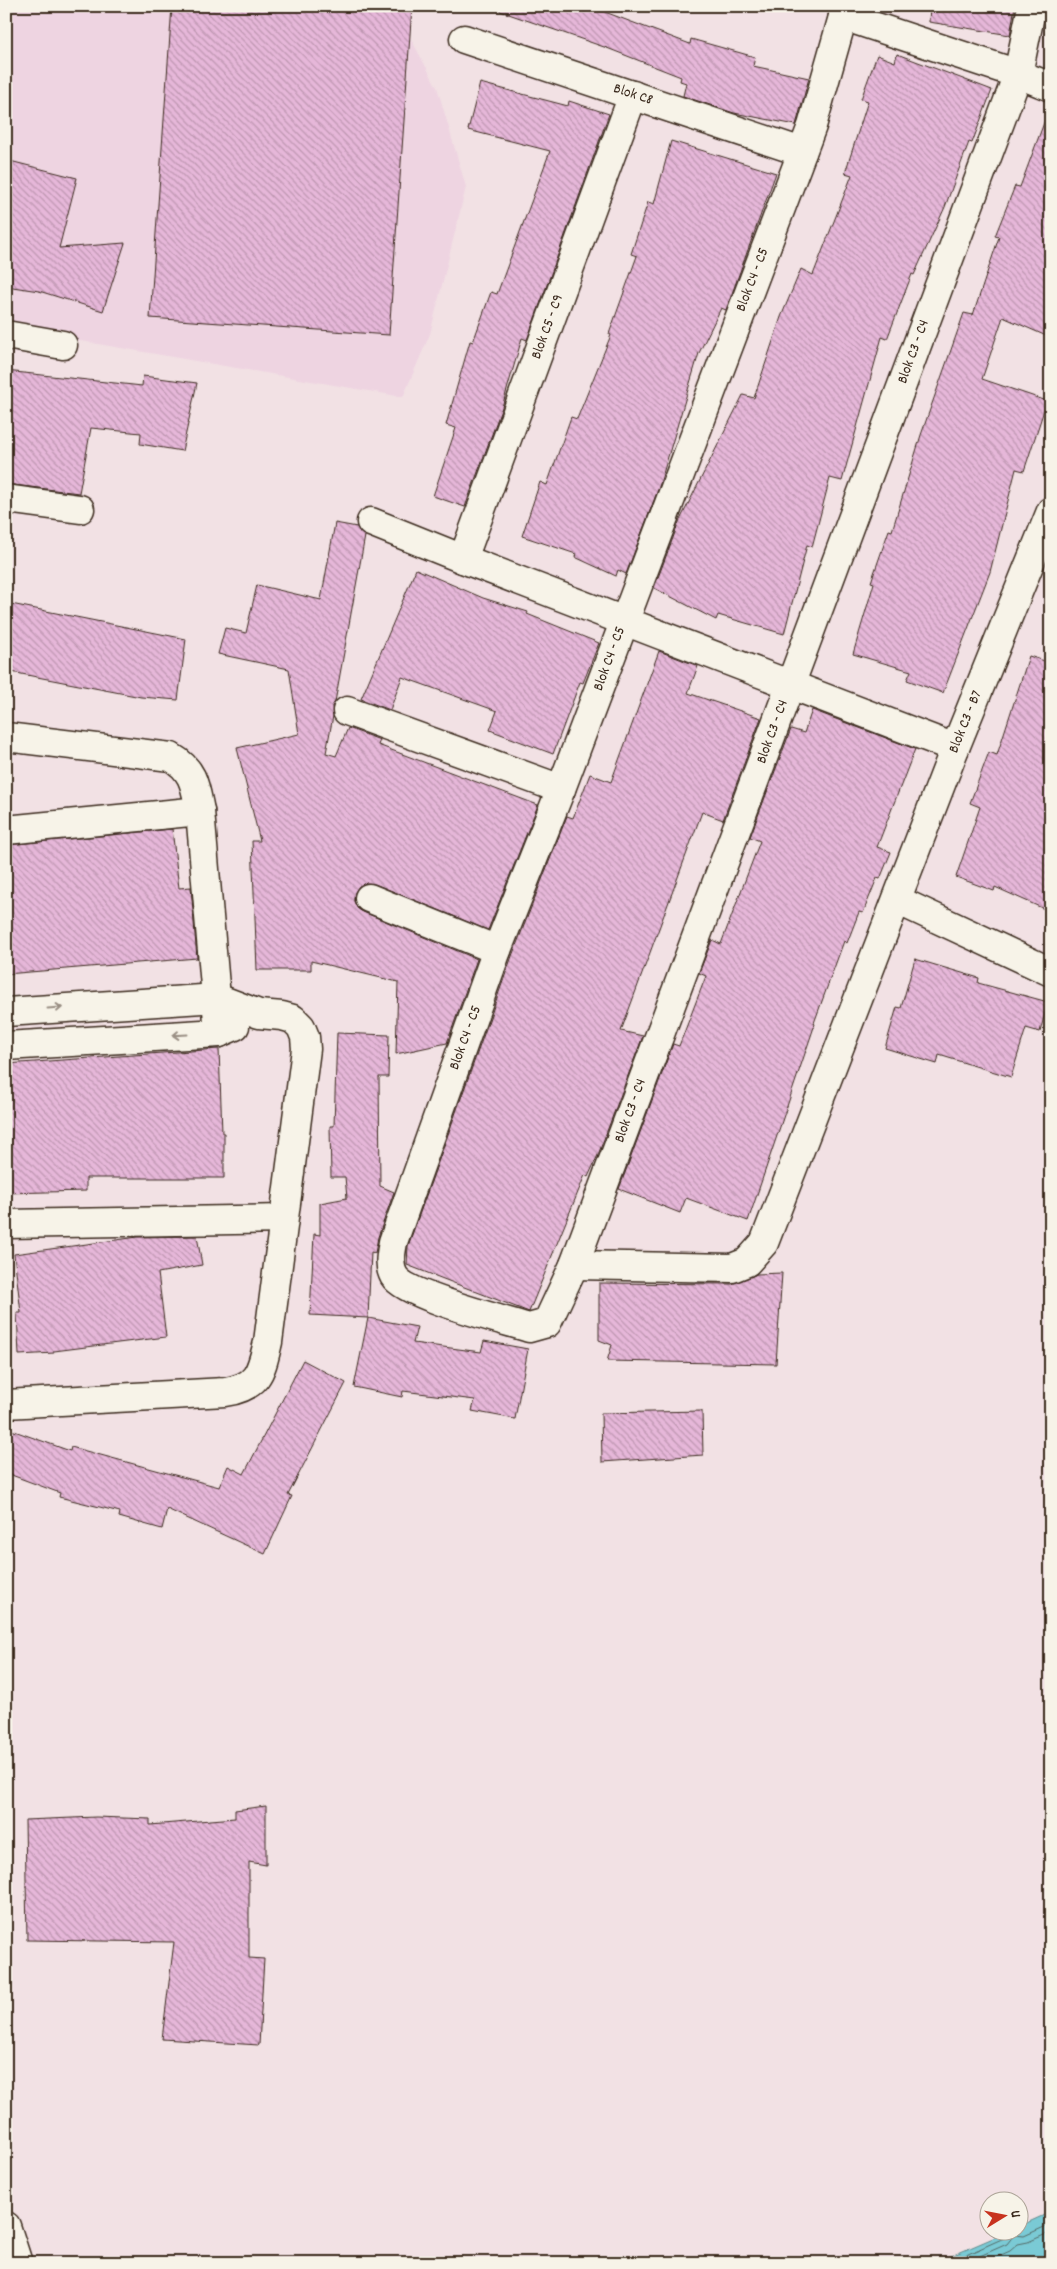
<svg xmlns="http://www.w3.org/2000/svg" width="1057" height="2269" font-family="Dekko,sans-serif">
<defs>
<pattern id="building-back-hatch" width="6" height="6" patternUnits="userSpaceOnUse" patternTransform="scale(1.25)"><rect width="6" height="6" fill="#e6b7d9"/><path d="M-1 5l2 2M0 0l6 6M5-1l2 2" fill="none" stroke="#bc95af"/></pattern>
</defs>
<rect width="100%" height="100%" fill="#f2e1e4"/>
<filter id="ink" filterUnits="userSpaceOnUse"><feTurbulence type="fractalNoise" baseFrequency=".02" numOctaves="2"/><feDisplacementMap in="SourceGraphic" scale="10" xChannelSelector="R" yChannelSelector="G"/><feConvolveMatrix kernelMatrix="1 2 1 2 8 2 1 2 1" color-interpolation-filters="sRGB"/></filter>
<g filter="url(#ink)">
<polygon fill="#eed4e1" points="6,6 393,6 437,87 466,187 430,334 403,397 6,328"/>
<polygon fill="#7acad5" stroke="#618a8c" points="1051,2212 1051,2263 935,2263 1007,2232 1020,2232 1020,2226"/>
<g fill="none" stroke-linecap="round" stroke-linejoin="round">
<g stroke="#546a67" stroke-width="1">
<polyline points="948,2263 1004,2238 1007,2232"/>
<polyline points="964,2263 1007,2244 1014,2235 1024,2236 1051,2224"/>
<polyline points="983,2263 1010,2251 1018,2244 1028,2242 1051,2232"/>
</g>
</g>
<g fill="url(#building-back-hatch)" stroke="#3b2a1e">
<polygon points="172,6 412,6 389,335 150,318"/>
<polygon points="500,6 589,6 690,44 691,39 755,57 753,66 809,78 796,125 734,113 683,96 686,83 680,81 681,77 607,48 500,11"/>
<polygon points="930,6 1015,6 1010,35 929,22"/>
<polygon points="897,54 992,90 972,143 969,142 945,207 914,275 912,274 887,339 882,337 842,481 830,478 812,547 807,545 784,634 718,615 716,620 654,588 679,522 743,395 754,398 781,317 801,269 813,275 852,175 845,173 868,101 861,99 877,55 895,62"/>
<polygon points="480,83 568,106 569,101 609,114 527,340 522,338 502,407 465,507 433,496 456,428 446,425 470,341 473,342 491,292 497,294 550,151 468,130"/>
<polygon points="1048,112 1051,112 1051,338 1003,317 982,379 1047,401 1024,471 1016,469 990,572 943,693 907,680 911,671 853,654 874,583 871,582 889,530 892,531 921,435 964,313 973,315 999,237 995,236 1015,186 1020,187"/>
<polygon points="671,141 776,173 726,310 721,308 699,353 659,487 626,574 618,570 616,576 575,557 576,554 522,536 540,482 547,485 571,417 577,419 611,335 609,334 637,256 631,254 648,202 654,204"/>
<polygon points="6,160 77,178 59,248 125,243 103,311 39,291 6,286"/>
<polygon points="6,371 142,386 143,376 197,383 182,451 140,444 141,433 91,428 79,493 6,484"/>
<polygon points="335,523 357,527 365,536 335,702 332,706 333,716 326,753 336,756 348,728 380,740 378,745 538,805 488,930 375,884 366,883 359,886 355,892 354,901 357,908 363,912 477,959 447,1043 396,1054 398,982 311,961 311,970 257,970 252,841 260,841 237,748 299,734 289,669 218,654 225,628 246,633 257,585 321,600"/>
<polygon points="416,569 483,598 528,612 527,614 599,643 583,683 580,682 553,754 490,730 497,711 402,677 390,710 361,699"/>
<polygon points="6,603 186,639 178,700 141,697 6,671"/>
<polygon points="659,651 698,666 688,693 761,718 723,820 702,812 621,1031 643,1036 598,1155 588,1177 585,1175 529,1312 407,1265 408,1246 512,956 567,816 573,818 590,774 611,782"/>
<polygon points="1029,656 1051,663 1051,912 995,887 994,891 956,877 980,807 970,803 989,752 997,755"/>
<polygon points="812,710 915,749 877,847 891,852 880,879 877,878 863,913 859,912 847,943 844,941 814,1023 815,1024 748,1221 686,1198 680,1213 619,1189 673,1044 679,1046 706,976 699,973 712,940 721,944 760,841 750,837 791,729 804,733"/>
<polygon points="172,829 179,888 191,887 197,958 6,974 6,845"/>
<polygon points="915,959 979,978 978,983 1048,1002 1040,1032 1026,1028 1011,1077 939,1055 937,1064 885,1048 897,1007 901,1008"/>
<polygon points="337,1033 389,1035 388,1077 379,1077 380,1186 394,1192 378,1237 375,1253 371,1252 368,1318 310,1315 314,1234 320,1235 320,1203 347,1198 345,1177 331,1177 330,1126 334,1126"/>
<polygon points="219,1049 222,1133 224,1133 224,1178 86,1178 86,1191 6,1193 6,1064"/>
<polygon points="197,1236 202,1265 158,1273 166,1337 54,1351 54,1353 19,1355 17,1313 21,1313 14,1254 138,1237"/>
<polygon points="782,1273 776,1364 607,1361 612,1345 599,1340 599,1283 732,1284 757,1274"/>
<polygon points="368,1318 417,1327 413,1343 481,1352 484,1341 528,1349 515,1419 472,1411 475,1400 403,1391 402,1397 354,1387"/>
<polygon points="303,1360 346,1383 288,1495 292,1496 265,1554 167,1509 162,1529 119,1517 120,1512 59,1497 60,1493 6,1473 6,1428 70,1451 71,1447 219,1487 228,1466 244,1474"/>
<polygon points="702,1411 703,1455 602,1462 601,1413"/>
<polygon points="266,1806 266,1865 249,1862 249,1958 264,1959 259,2045 162,2039 174,1942 27,1940 25,1820 96,1817 150,1819 150,1825 235,1818 235,1810"/>
</g>
<g fill="none" stroke-linecap="round" stroke-linejoin="round">
<g stroke="#3b2a1e" stroke-width="31">
<g id="minor">
<path d="M846 6 812 126 561 789 497 950 393 1242C391 1254 388 1265 394 1276 406 1296 504 1320 529 1328L547 1323 574 1265 1018 74 1032 6"/>
<polyline points="843,16 1018,74 1051,87"/>
<polyline points="464,39 802,152"/>
<polyline points="6,335 63,345"/>
<polyline points="6,499 80,509"/>
<polyline points="371,522 463,559 955,748"/>
<polyline points="463,559 633,95"/>
<polyline points="347,711 561,789"/>
<path d="M6 737 171 757C194 770 195 786 200 811"/>
<polyline points="6,830 200,811 219,1033"/>
<polyline points="369,898 497,950"/>
<polyline points="897,900 1051,972"/>
<path d="M6 1012 217 998 259 1014 282 1016 293 1019 301 1027 305 1037 306 1049 268 1342C261 1371 259 1387 225 1392L6 1404"/>
<polyline points="6,1046 219,1033 235,1026"/>
<polyline points="6,1224 283,1219"/>
<polyline points="574,1265 732,1268 747,1262 764,1243 955,748 1051,511"/>
</g>
</g>
<g stroke="#3b2a1e" stroke-width="31">
<polyline id="tertiary" points="6,2226 18,2263"/>
</g>
<use href="#minor" stroke="#f7f3e8" stroke-width="28"/>
<use href="#tertiary" stroke="#f7f3e8" stroke-width="28"/>
</g>
<defs><path id="oneway-shaft" d="M-6 0H5M1.5-3L5.5 0L1.5 3" fill="none" stroke-width="1.6" stroke-linecap="round" stroke-linejoin="round" transform="scale(1.25)"/></defs>
<g stroke="#998e83">
<use href="#oneway-shaft" transform="translate(55 1008) rotate(-4)"/>
<use href="#oneway-shaft" transform="translate(180 1035) rotate(177)"/>
</g>
</g>
<g text-anchor="middle" dominant-baseline="central" stroke-width="4" stroke-linejoin="round" paint-order="stroke">
<g font-size="15" fill="#3b2a1e" stroke="#f7f3e8">
<text transform="translate(633 95) rotate(18)">Blok C8</text>
<text transform="translate(753 280) rotate(-69)">Blok C4 - C5</text>
<text transform="translate(548 327) rotate(-70)">Blok C5 - C9</text>
<text transform="translate(914 352) rotate(-70)">Blok C3 - C4</text>
<text transform="translate(610 659) rotate(-70)">Blok C4 - C5</text>
<text transform="translate(966 722) rotate(-68)">Blok C3 - B7</text>
<text transform="translate(773 732) rotate(-70)">Blok C3 - C4</text>
<text transform="translate(466 1038) rotate(-70)">Blok C4 - C5</text>
<text transform="translate(631 1111) rotate(-70)">Blok C3 - C4</text>
</g>
</g>
<rect width="1057" height="2269" fill="none" stroke="#f7f3e8" stroke-width="25"/>
<rect x="12" y="12" width="1032" height="2244" fill="none" stroke="#3b2a1e" stroke-width="2" filter="url(#ink)"/>
<g transform="translate(1004 2216) rotate(80)"><circle r="24" fill="#f7f3e8" stroke="#aca397"/>
<path d="M0-4L9 19L0 12L-9 19Z" fill="#c8321e"/>
<text y="-8" font-size="14" font-weight="bold" text-anchor="middle" fill="#3b2a1e">U</text>
</g>
</svg>
